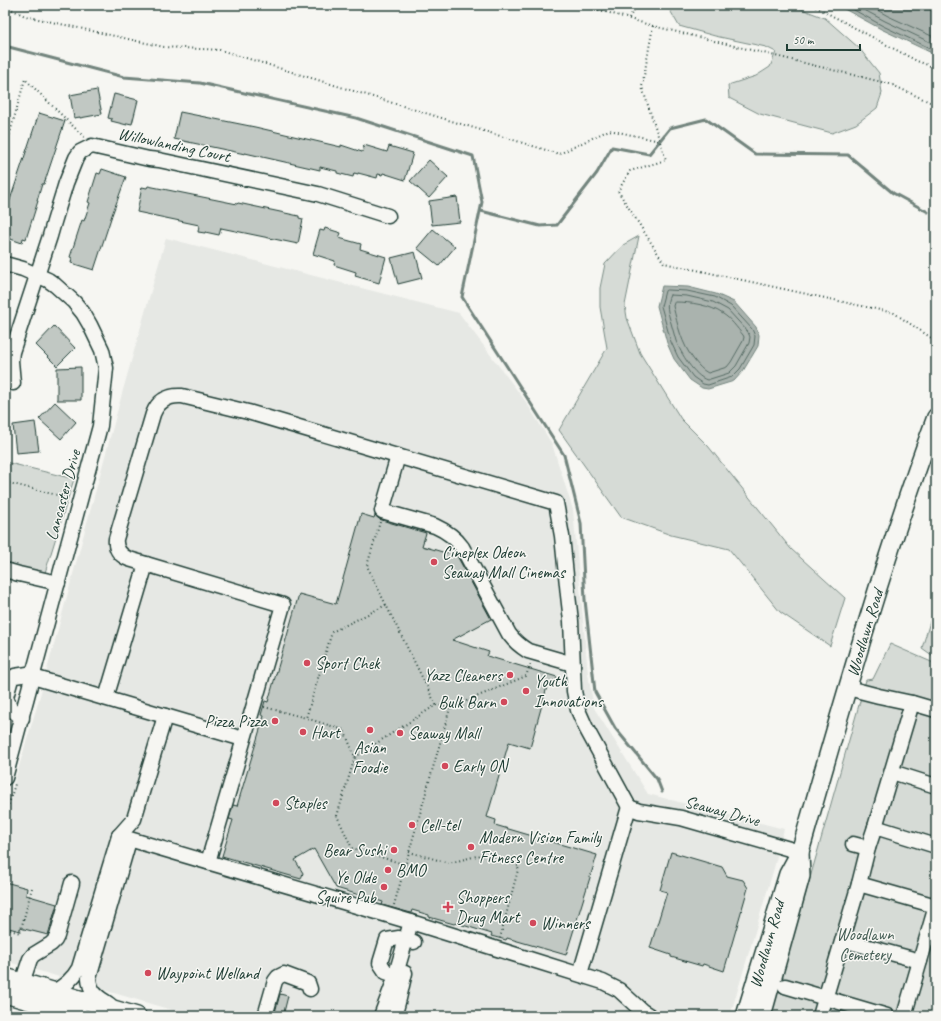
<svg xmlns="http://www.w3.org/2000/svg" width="941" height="1021" font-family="Caveat,sans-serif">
<rect width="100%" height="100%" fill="#f6f6f2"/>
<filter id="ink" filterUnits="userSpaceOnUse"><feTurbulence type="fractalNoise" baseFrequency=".025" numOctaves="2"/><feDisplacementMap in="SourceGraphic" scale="8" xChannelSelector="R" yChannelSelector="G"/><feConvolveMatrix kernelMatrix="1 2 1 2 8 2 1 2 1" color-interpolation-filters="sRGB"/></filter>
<g filter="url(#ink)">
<polygon fill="#e6e8e4" points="166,238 459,313 526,402 552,444 573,510 588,674 594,708 648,794 784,829 774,868 730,1016 192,1016 5,961 5,813 38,703 123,390"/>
<g fill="#d6dbd6" stroke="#7a8c85">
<polygon points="667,5 791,5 825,18 859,48 879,73 882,93 877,108 856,124 832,133 760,114 729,98 728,85 756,76 770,67 776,52 766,47 715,36 679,26"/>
<polygon points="639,236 625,305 627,318 640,353 681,419 708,446 791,549 845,598 830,646 780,612 729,549 671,535 621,517 559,430 607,348 600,307 600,288 605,264 623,245"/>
<polygon points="5,462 74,479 44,576 5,565"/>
<polygon points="936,602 936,658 922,648"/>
<polygon points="890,644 936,664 936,1016 771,1016 866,680 873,679"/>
</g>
<g fill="#aab3ae" stroke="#72847d">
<polygon points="837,5 936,5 936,55 881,29"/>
<polygon points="662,286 688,287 716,294 734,302 756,327 759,335 758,346 743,371 734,381 708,389 702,388 690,380 674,359 667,343 657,306"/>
</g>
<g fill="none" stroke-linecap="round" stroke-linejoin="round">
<g stroke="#576c65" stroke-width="1">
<polyline points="845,5 883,26 936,51"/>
<polyline points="855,5 885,21 936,45"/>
<polyline points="868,5 888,16 936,38"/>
<polygon points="667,290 687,291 715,297 731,306 752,329 755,336 754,345 740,369 732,377 708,385 703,384 693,377 678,357 671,342 661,306 665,291"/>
<path d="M670 295 687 296 713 302 728 310 748 332 750 337 749 343 736 366 729 373 707 380C694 376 681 353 676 341 674 335 673 329 671 323 668 313 665 304 670 295Z"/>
<path d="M675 302C691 302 710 305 723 314 731 319 737 328 743 335L744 337 743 341 731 362 727 367 708 373C702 370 698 365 694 360 681 343 678 326 673 306L674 303Z"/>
</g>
<g stroke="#72847d" stroke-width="3">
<polyline points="5,46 124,77 200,83 356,118 473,156 482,202 462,297 564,455 581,523 585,600 595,692 615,728 657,779 662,792"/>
<polyline points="481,211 540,226 557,225 597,173 612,147 649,154 670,128 706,119 755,154 848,155 893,193 928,212"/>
</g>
</g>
<g fill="#c1c8c3" stroke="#1f3d34">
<polygon points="97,90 102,114 80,118 80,117 74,118 70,95"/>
<polygon points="114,94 138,100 132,124 127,123 127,125 111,121 112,119 108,118"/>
<polygon points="180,112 255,127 341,147 341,145 362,152 364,145 387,152 389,146 413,153 405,180 383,173 382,175 378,174 377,178 358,173 358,174 354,173 353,177 337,173 337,171 320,167 320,170 245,153 245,154 174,139"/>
<polygon points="39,113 65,121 44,184 42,184 37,201 38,201 26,239 23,238 22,243 5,237 5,215"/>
<polygon points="429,160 448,177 429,198 410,181"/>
<polygon points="102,169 126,177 112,215 94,270 71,263 72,258 70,257 82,220 84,221 90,203 88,202 97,173 100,174"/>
<polygon points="148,186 237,204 238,203 299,216 299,218 303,219 298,244 221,228 219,235 205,232 205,233 198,232 199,225 137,212 142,187 147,188"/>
<polygon points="457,197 460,222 432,225 429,201"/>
<polygon points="325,228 341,233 339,238 361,244 360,249 386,257 379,283 355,276 356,272 334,265 335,261 313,254 320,230 324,231"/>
<polygon points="433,229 455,247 439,266 417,248"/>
<polygon points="415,252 422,278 398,284 391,258"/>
<polygon points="54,326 75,348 57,366 36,345"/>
<polygon points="81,367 81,400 57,400 57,368"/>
<polygon points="55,402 76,422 61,439 39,419"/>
<polygon points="35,422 39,451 16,453 13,425"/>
<polygon points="361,514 374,518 375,515 379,519 388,522 426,533 422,546 446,553 453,549 454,550 491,619 452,640 489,652 487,656 557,677 555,685 548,683 530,748 509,742 487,817 496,820 495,825 597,855 566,955 507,938 506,940 491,936 492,934 456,923 454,924 429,917 429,915 412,910 411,913 382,905 383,902 336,888 314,849 295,860 303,873 301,879 222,856 233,820 229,819 233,805 237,806 264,716 261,715 265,701 268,702 299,594 336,604"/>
<polygon points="671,852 722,867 727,876 743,880 748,888 724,971 703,964 702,966 671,957 671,955 650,948 667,892 660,890"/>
<polygon points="5,882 27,888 26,895 57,904 48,935 20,928 20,931 5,927"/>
<polygon points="280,994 288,996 283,1016 274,1016"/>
</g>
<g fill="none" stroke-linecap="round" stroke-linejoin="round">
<g stroke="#1f3d34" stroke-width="17">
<g id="minor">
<polyline points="5,264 23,269 48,280 55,285 74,302 83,313 90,325 102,350 106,368 100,426 5,778"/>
<polyline points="13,383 11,361 12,352 50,236 54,222 66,183 76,158 80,152 92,146 149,159 159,160 318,194 388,216"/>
<path d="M398 456 382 511 435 526C446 531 455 537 462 547L509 634C514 641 520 646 528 651L573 664"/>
<polyline points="5,570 19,574 58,583"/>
<polyline points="33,677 243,739"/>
<polyline points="848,688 879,696 912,703"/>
<polyline points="106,698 146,564"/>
<polyline points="22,718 10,708 6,697 11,679 15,676 34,673"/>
<polyline points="892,772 936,786"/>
<polyline points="875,827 936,846"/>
<polyline points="119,836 411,922 603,982 619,990 642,1011 650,1016"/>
<polyline points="853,844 868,848"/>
<path d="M208 862 283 605 129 559C119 555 115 548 116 539L153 414C158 401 168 395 182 396L248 412 556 503 562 536 568 595 571 621 574 691 578 710 586 728 629 807"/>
<polyline points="859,884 936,906"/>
<polyline points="843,940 920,961"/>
<polyline points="580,974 629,807 639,811 681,818 800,852"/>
<polyline points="395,975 386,972 380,963 387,940 399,938 414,942"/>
<polyline points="22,983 30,959 33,955 51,944 55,940 57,936 72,883"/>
<polyline points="785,986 887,1016"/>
<path d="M53 992C65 986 73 979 79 968L119 836 134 819 165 716"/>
<path d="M110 1005C99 997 90 994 89 978L128 844 119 836"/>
<polyline points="265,1016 275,981 278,977 284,974 308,983 310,989"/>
<polyline points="381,1016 393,984 411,922"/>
<path d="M394 1016C399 1002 401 988 405 973"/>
<polyline points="820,1016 859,884 868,848 875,827 912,703 936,710"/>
<polyline points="904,1016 936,906"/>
</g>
</g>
<g stroke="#1f3d34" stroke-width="20">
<g id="major">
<polyline points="5,977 137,1016"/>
<polyline points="5,994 80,1016"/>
<path d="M745 1016 788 874 800 852C842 706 883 560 936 417"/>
<polyline points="762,1016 801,876 800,852"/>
</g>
</g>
<g stroke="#1f3d34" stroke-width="2" stroke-dasharray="1 3" stroke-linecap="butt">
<polyline points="583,5 653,26 890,84 932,103 936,103"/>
<polyline points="812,5 917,61 936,68"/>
<polyline points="5,6 25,16 164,47 220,50 559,154 609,130 660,141"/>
<polyline points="629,18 637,5"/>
<polyline points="653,26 642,87 666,160 630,171 618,191 664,263 894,313 936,341"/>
<polyline points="5,146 8,140 25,79 84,137"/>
<polyline points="5,482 69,498"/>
<polyline points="380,522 367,566 386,605"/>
<polyline points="436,705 450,708 526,676 531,663"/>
<polyline points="264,707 306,718"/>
<polyline points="355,757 436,705 386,605 332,632 306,718 344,730 355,757 337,816 352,848 406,865"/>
<polyline points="5,816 15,784"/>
<polyline points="409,852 449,863 481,855 519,866 500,938"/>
<polyline points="394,905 450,708"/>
<polyline points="10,930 20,933 32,888"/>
</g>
<use href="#minor" stroke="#f6f6f2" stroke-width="14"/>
<use href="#major" stroke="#f6f6f2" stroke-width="17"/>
</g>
</g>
<g fill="#d1495b" stroke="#f6f6f2" stroke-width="1.5">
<circle cx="434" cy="562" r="4"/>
<circle cx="307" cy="663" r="4"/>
<circle cx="510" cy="675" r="4"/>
<circle cx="526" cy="691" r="4"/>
<circle cx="504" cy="702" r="4"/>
<circle cx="275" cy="721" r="4"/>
<circle cx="370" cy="730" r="4"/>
<circle cx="303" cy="732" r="4"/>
<circle cx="400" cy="733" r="4"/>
<circle cx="445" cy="766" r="4"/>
<circle cx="276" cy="803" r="4"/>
<circle cx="412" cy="825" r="4"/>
<circle cx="471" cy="847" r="4"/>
<circle cx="394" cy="850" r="4"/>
<circle cx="388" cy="870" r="4"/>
<circle cx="384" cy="887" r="4"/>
<path d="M446 901h4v4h4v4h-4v4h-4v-4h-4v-4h4z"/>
<circle cx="533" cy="923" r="4"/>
<circle cx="148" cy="973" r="4"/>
</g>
<g text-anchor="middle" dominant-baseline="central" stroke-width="3" stroke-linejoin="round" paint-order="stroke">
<g font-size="17" fill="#1f3d34" stroke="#f6f6f2">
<text transform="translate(174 145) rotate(12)">Willowlanding Court</text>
<text transform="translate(63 495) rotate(-75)">Lancaster Drive</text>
<text transform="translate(865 633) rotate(-73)">Woodlawn Road</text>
<text transform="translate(722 811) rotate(15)">Seaway Drive</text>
<text transform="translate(767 944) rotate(-74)">Woodlawn Road</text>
</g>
<g font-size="17" fill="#1f3d34" stroke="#f6f6f2" text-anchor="start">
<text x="442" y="552">Cineplex Odeon<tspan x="442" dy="20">Seaway Mall Cinemas</tspan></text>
<text x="315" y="663">Sport Chek</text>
<text x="502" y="675" text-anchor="end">Yazz Cleaners</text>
<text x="534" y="681">Youth<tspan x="534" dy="20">Innovations</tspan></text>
<text x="496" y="702" text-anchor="end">Bulk Barn</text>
<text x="267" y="721" text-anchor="end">Pizza Pizza</text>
<text x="311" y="732">Hart</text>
<text x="408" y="733">Seaway Mall</text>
<text x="370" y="747" text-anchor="middle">Asian<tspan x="370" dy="20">Foodie</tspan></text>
<text x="453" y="766">Early ON</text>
<text x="284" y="803">Staples</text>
<text x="420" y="825">Cell-tel</text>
<text x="479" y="837">Modern Vision Family<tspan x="479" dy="20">Fitness Centre</tspan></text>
<text x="386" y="850" text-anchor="end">Bear Sushi</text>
<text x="396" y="870">BMO</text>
<text x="376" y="877" text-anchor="end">Ye Olde<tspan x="376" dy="20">Squire Pub</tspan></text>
<text x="456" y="897">Shoppers<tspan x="456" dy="20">Drug Mart</tspan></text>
<text x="541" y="923">Winners</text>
<text x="156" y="973">Waypoint Welland</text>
</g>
<g font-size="17" fill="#445d54" stroke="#f6f6f2">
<text x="865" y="934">Woodlawn<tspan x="865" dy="20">Cemetery</tspan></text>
</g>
</g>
<rect width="941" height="1021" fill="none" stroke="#f6f6f2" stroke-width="20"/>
<rect x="10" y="10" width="921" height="1001" fill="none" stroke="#1f3d34" stroke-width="1.5" filter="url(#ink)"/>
<path d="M787 44v6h73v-6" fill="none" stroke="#1f3d34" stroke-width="2"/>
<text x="793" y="44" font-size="12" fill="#1f3d34" stroke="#f6f6f2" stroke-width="3" paint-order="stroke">50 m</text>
</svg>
